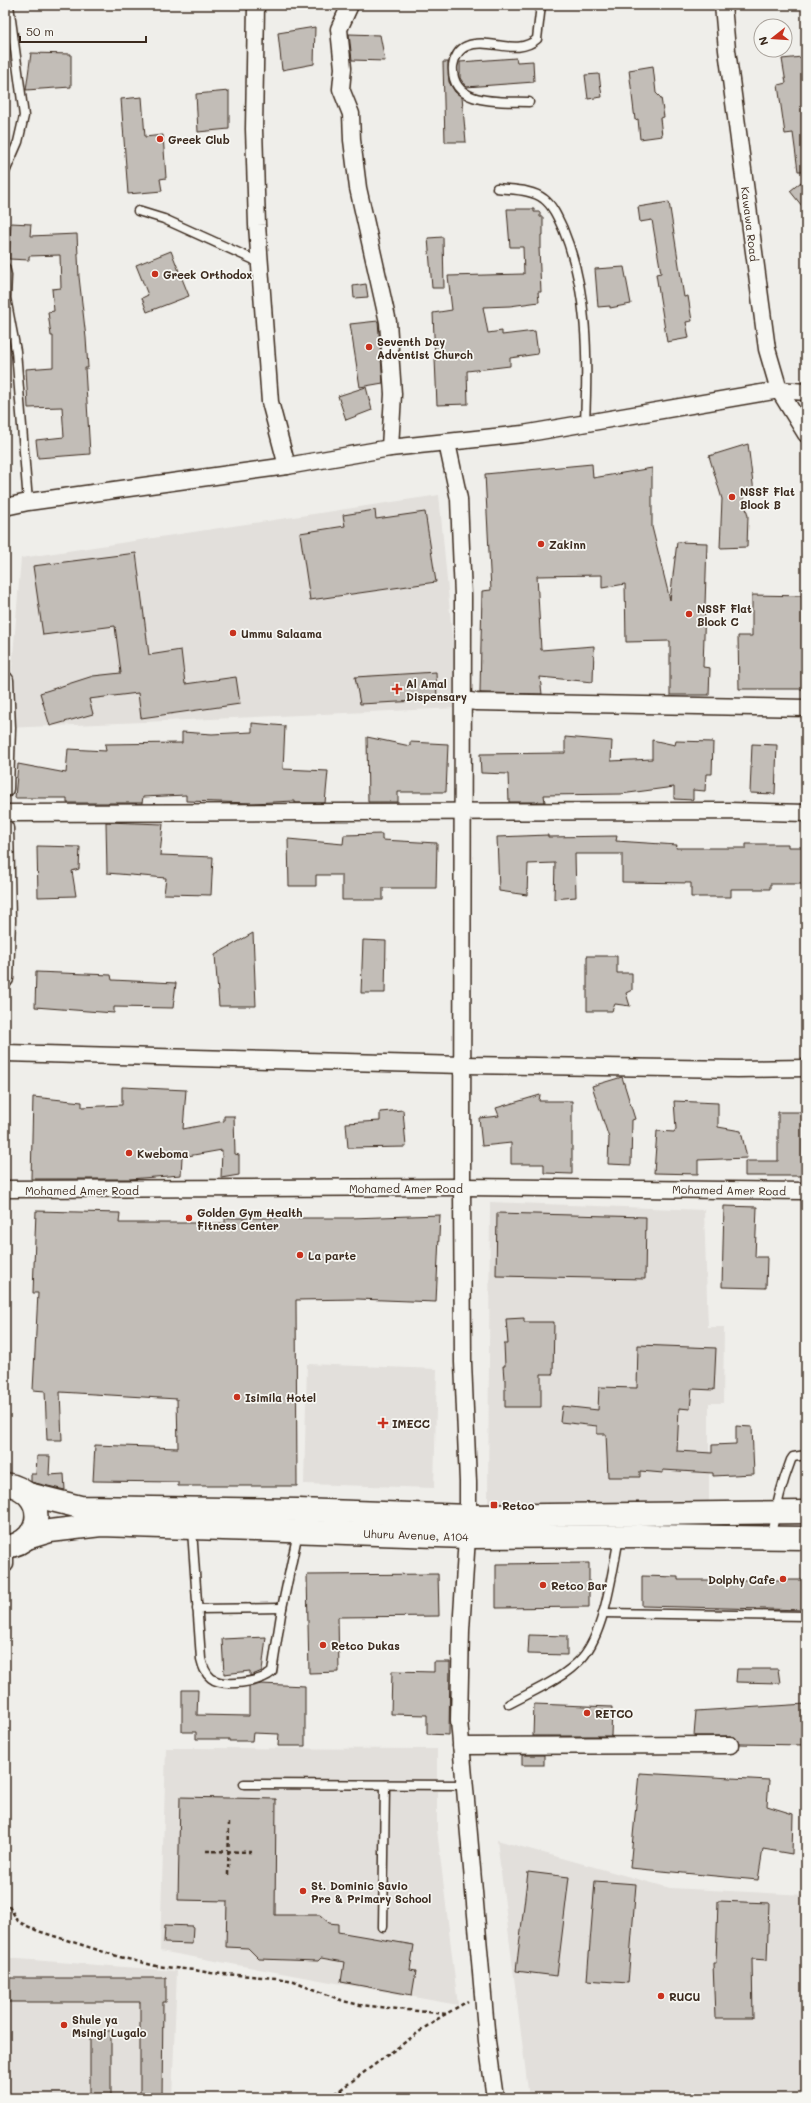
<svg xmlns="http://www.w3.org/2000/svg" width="811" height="2103" font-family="Mali,sans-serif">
<rect width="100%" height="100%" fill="#efeeea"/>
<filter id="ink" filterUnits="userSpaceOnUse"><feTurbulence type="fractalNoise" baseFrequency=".025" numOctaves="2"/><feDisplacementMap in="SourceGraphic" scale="8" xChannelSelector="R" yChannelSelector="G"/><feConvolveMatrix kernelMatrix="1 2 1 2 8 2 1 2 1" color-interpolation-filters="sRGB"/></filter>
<g filter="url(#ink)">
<g fill="#e2dfdb">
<polygon points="439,495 459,708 7,728 21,558"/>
<polygon points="490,1202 704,1210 708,1327 724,1327 723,1403 709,1403 709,1508 488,1506"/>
<polygon points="307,1364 437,1369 434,1488 304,1484"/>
<polygon points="166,1748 437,1749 437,1830 458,2005 160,1951"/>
<polygon points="497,1840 670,1888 806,1895 806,2098 529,2098"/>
<polygon points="5,1958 177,1971 172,2098 5,2098"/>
</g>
<g fill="#c2bdb7" stroke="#3b2a1e">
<polygon points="315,27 314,64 282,70 278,33"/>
<polygon points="349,34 380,35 385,61 352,60"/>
<polygon points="31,53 71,54 71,87 26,90"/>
<polygon points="802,57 806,80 806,171 798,171 793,133 785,134 778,85 786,83 782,59"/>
<polygon points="516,58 517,62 533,61 534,82 466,87 460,78 460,62"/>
<polygon points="443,62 448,62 449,82 455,92 462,97 466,142 445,142"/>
<polygon points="653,66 656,93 661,98 664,117 660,118 662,136 640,139 638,119 635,120 629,70"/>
<polygon points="599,74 602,97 588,99 585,75"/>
<polygon points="229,91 229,129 198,132 196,94"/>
<polygon points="142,97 145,137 163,135 166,178 160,179 162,191 128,194 121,99"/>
<polygon points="806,178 806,211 790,191"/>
<polygon points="669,202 684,297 688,296 692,321 686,322 689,338 667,342 656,274 661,273 652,220 640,222 638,207"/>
<polygon points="507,209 534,209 534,212 540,212 540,217 543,217 543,235 541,235 541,248 539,248 541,292 538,292 539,302 510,306 483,307 488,333 502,331 502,335 535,331 538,354 510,358 510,366 467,371 468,404 437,405 433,313 452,310 448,276 524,274 523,247 510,247"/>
<polygon points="11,223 31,224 30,236 77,234 79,277 86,338 88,368 85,368 90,454 38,458 36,440 64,437 62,407 28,408 26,369 53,367 53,336 51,336 48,312 54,311 52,289 61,288 60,255 29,256 29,260 9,259"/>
<polygon points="443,237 444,288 432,288 428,238"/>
<polygon points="171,251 189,296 147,312 142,298 148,295 136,265"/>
<polygon points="624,267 631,304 610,308 610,306 598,307 595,269"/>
<polygon points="366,284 368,297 354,298 353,286"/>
<polygon points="378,321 383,383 360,387 350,324"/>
<polygon points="366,387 372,410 346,420 338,396"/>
<polygon points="748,444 754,492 743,495 748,516 747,547 720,548 722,499 709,456"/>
<polygon points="592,464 593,478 652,468 652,527 670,600 677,542 707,543 703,667 710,668 709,695 670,695 670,641 626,642 625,584 602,588 602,575 537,576 541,650 594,646 593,682 540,677 542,694 480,693 482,591 491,590 485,474"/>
<polygon points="375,510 376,519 425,512 436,582 310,600 300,533 345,526 343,515"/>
<polygon points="136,553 149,655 181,650 185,684 236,677 240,704 141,718 138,693 89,699 93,714 50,726 40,693 93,676 121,673 115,626 43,635 33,566"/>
<polygon points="752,595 806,596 806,689 739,689 738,636 752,636"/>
<polygon points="436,672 437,700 360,704 355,677"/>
<polygon points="252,723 285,726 283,769 328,771 325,803 295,803 295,801 252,803 186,801 186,795 143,797 142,803 67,803 67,798 15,798 18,764 66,773 68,749 106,751 105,744 182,743 182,732 212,734 252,732"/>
<polygon points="367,737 410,746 410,742 448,744 446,792 398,792 398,802 368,802"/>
<polygon points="565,737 612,741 611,761 652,759 652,740 675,745 676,741 713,742 712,774 706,774 705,791 693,790 693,800 674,799 674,787 621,794 544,795 545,802 509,802 508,774 481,773 480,754 565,753"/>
<polygon points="752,744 777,745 775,794 750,793"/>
<polygon points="106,822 163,824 160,855 213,857 211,895 164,894 166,878 107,873"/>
<polygon points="382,834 382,840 437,843 436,888 383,888 383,900 342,900 342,875 316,875 316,886 289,886 288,839 343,844 344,835"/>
<polygon points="548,835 548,837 617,836 616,841 677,845 676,848 746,848 746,844 788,844 788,847 806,847 806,884 770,884 770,889 731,889 731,897 691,897 691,883 622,882 622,854 575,854 576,897 554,899 555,863 528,864 527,895 499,891 497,837"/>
<polygon points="37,846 80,847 79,869 72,871 76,896 38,897"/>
<polygon points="253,933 256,1006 219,1006 215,955"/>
<polygon points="363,940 386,941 385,993 361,993"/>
<polygon points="587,956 617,956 617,973 632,973 632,990 626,993 630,1006 615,1004 612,1011 587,1011"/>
<polygon points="36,972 111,975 112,980 176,983 173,1008 114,1007 114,1013 35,1007"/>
<polygon points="622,1077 635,1119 632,1120 631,1165 608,1164 609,1138 592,1086"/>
<polygon points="122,1087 186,1090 183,1129 224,1121 224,1116 234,1116 235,1154 239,1155 239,1175 221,1178 222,1150 182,1157 181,1175 129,1179 31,1179 33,1097 82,1102 82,1107 122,1105"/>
<polygon points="540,1095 539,1101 572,1101 572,1174 544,1173 544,1164 511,1164 511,1143 482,1146 479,1118 499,1116 496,1108"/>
<polygon points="674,1101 718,1103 718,1127 741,1131 747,1158 698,1160 698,1174 654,1173 657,1131 674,1132 676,1129"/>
<polygon points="403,1110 406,1147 348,1148 346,1123 380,1121 380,1112"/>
<polygon points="778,1112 806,1112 806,1176 745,1176 745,1161 778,1161"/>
<polygon points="724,1206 757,1207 755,1257 767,1257 766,1288 722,1287"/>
<polygon points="36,1211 120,1213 119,1223 225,1223 225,1218 351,1218 440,1215 436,1302 358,1299 296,1300 297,1486 178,1486 178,1482 93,1481 95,1445 178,1448 177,1399 60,1392 62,1440 47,1440 45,1391 33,1390 38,1293 33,1293"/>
<polygon points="497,1213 646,1217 645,1279 496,1276"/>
<polygon points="524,1318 524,1322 554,1322 553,1374 541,1374 541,1407 505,1407 505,1379 504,1379 503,1366 505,1366 504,1344 508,1344 506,1319"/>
<polygon points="638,1345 716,1348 714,1390 692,1389 690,1409 679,1408 677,1451 712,1453 712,1445 736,1444 736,1426 752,1427 754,1474 713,1476 713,1473 663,1470 663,1473 640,1471 640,1477 608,1477 606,1434 597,1434 597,1426 560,1422 562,1406 598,1410 599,1387 637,1388"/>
<polygon points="37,1456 50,1456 49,1475 64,1474 65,1490 31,1482 31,1474 36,1474"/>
<polygon points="589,1563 589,1607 496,1608 496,1564"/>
<polygon points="438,1574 439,1616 338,1617 339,1672 309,1673 307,1575"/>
<polygon points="642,1576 678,1577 678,1580 806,1580 806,1610 642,1606"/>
<polygon points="529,1635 567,1636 567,1655 528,1654"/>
<polygon points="266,1637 262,1671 250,1676 250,1671 224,1674 222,1639"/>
<polygon points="434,1662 450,1662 449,1735 427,1734 427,1715 391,1714 392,1671 434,1672"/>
<polygon points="737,1669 778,1669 780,1683 736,1682"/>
<polygon points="261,1684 305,1686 305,1746 278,1746 279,1734 253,1733 252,1741 229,1741 229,1739 196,1739 196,1732 182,1732 182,1690 198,1690 197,1715 249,1716 249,1687"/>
<polygon points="534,1704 612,1707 611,1736 533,1736"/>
<polygon points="806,1704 806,1745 739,1744 735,1737 730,1736 694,1736 696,1711"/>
<rect x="522" y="1755" width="22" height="10"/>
<polygon points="639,1773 769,1780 767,1806 793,1814 792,1854 763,1849 758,1880 630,1868"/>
<polygon points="180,1797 276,1799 275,1915 320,1915 329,1923 338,1924 338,1932 414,1945 410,1970 416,1971 412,1995 341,1982 344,1962 321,1958 318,1961 259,1959 248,1948 226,1947 227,1901 178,1900"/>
<polygon points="528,1872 569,1877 557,1976 516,1971"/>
<polygon points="595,1881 636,1884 628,1983 587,1980"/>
<polygon points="718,1901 769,1903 767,1960 752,1959 753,2018 715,2018 713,1963 716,1963"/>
<polygon points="165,1925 193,1926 192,1944 164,1943"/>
<polygon points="5,1978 166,1978 166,2002 163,2002 162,2098 140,2098 140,2002 5,2002"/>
<rect x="90" y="2031" width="21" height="67"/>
</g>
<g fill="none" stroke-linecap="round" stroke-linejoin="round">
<g stroke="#3b2a1e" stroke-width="11">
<g id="service">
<path d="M529 102C502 101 450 107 453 66 454 58 459 49 467 46 489 37 517 57 537 39L541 5"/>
<polyline points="5,172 18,142 24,116 9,5"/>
<path d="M497 188C511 190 532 189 544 199 553 206 558 218 563 229 588 289 588 358 585 422"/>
<polyline points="138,211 164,219 261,263"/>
<polyline points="5,267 7,275 6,298 16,351 28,502"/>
<path d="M192 1530 201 1659C203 1667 205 1673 211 1678 223 1688 261 1682 272 1672L282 1608 298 1532"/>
<path d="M771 1537C775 1510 781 1486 791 1460L793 1457 806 1455"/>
<polyline points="197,1609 282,1608"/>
<polyline points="603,1613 806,1616"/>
<path d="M509 1704C533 1691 563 1679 582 1658 605 1632 612 1572 619 1538"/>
<polyline points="244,1784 465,1785"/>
<polyline points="383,1927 385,1785"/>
</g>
</g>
<g stroke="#3b2a1e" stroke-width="19">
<g id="minor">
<polyline points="256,5 254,129 257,225 270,402 287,466"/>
<polyline points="350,5 339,29 343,68 341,89 351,114 352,140 358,188 388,322 393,394 390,448"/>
<polyline points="723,5 727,50 767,349 779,390 806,434"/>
<polyline points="447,443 459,499 463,596 462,1187 463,1362 468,1482 468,1516"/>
<polyline points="5,507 28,502 287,466 390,448 523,434 779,390 806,392"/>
<polyline points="5,680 7,728 5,789"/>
<polyline points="464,700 476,702 806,708"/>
<polyline points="5,813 728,811 806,813"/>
<polyline points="5,828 7,920 5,979"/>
<polyline points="5,1053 463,1065 737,1069 806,1068"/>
<polyline points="5,1189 462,1187 806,1191"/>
<polyline points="467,1537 461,1630 459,1720 487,2041 495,2098"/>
<polyline points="5,1564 5,1547"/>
<polyline points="461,1746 730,1745"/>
</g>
</g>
<g stroke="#3b2a1e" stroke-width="25">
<g id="trunk">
<path d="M5 1484C47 1490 47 1542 5 1547"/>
<polyline points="28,1494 80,1507 298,1510 468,1516 806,1512"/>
<polyline points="27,1538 50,1531 101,1525 467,1537 643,1536 806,1538"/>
</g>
</g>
<g stroke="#3b2a1e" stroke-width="2.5" stroke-dasharray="4 3" stroke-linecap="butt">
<polyline points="206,1851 252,1852"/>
<polyline points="228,1875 229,1823"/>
<polyline points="5,1900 18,1921 23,1924 38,1931 120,1957 156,1966 194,1970 211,1973 276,1978 294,1981 343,2001 360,2005 446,2014"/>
<polyline points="340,2089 346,2098"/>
<polyline points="329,2098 434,2021 468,2001"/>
</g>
<use href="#service" stroke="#f6f6f2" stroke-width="8"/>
<use href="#minor" stroke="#f6f6f2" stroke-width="16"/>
<use href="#trunk" stroke="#f6f6f2" stroke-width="22"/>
</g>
</g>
<g fill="#c8321e" stroke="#f6f6f2" stroke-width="1.5">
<circle cx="160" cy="139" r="4"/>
<circle cx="155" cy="274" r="4"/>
<circle cx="369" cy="347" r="4"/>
<circle cx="732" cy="497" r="4"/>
<circle cx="541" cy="544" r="4"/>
<circle cx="689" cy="614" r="4"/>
<circle cx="233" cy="633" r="4"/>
<path d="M395 683h4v4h4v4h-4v4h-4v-4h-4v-4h4z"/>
<circle cx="129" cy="1153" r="4"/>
<circle cx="189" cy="1218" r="4"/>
<circle cx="300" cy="1255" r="4"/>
<circle cx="237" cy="1397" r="4"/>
<path d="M381 1417h4v4h4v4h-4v4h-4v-4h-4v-4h4z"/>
<rect x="490" y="1501" width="8" height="8" rx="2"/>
<circle cx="783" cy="1579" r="4"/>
<circle cx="543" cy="1585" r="4"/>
<circle cx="323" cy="1645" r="4"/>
<circle cx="587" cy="1713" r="4"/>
<circle cx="303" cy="1891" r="4"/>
<circle cx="661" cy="1996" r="4"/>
<circle cx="64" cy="2025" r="4"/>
</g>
<g text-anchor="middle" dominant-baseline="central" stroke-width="3.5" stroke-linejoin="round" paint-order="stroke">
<g font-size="11" font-weight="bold" fill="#3b2a1e" stroke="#f6f6f2" text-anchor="start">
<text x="168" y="139">Greek Club</text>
<text x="163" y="274">Greek Orthodox</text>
<text x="377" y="341">Seventh Day<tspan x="377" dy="13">Adventist Church</tspan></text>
<text x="740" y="491">NSSF Flat<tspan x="740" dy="13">Block B</tspan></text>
<text x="549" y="544">Zakinn</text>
<text x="697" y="608">NSSF Flat<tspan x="697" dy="13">Block C</tspan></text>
<text x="241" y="633">Ummu Salaama</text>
<text x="406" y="683">Al Amal<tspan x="406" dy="13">Dispensary</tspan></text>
<text x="137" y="1153">Kweboma</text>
<text x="197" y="1212">Golden Gym Health<tspan x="197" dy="13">Fitness Center</tspan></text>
<text x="308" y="1255">La parte</text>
<text x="245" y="1397">Isimila Hotel</text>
<text x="392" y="1423">IMECC</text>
<text x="502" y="1505">Retco</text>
<text x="775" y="1579" text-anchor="end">Dolphy Cafe</text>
<text x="551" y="1585">Retco Bar</text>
<text x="331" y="1645">Retco Dukas</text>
<text x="595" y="1713">RETCO</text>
<text x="311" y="1885">St. Dominic Savio<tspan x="311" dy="13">Pre &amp; Primary School</tspan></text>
<text x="669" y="1996">RUCU</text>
<text x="72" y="2019">Shule ya<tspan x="72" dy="13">Msingi Lugalo</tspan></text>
</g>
<g font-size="11" fill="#3b2a1e" stroke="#f6f6f2">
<text transform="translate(750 224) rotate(83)">Kawawa Road</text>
<text x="406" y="1188">Mohamed Amer Road</text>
<text x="82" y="1190">Mohamed Amer Road</text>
<text transform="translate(729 1190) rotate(1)">Mohamed Amer Road</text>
<text transform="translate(416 1535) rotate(2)">Uhuru Avenue, A104</text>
</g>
</g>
<rect width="811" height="2103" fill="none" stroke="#f6f6f2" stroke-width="20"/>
<rect x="10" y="10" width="791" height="2083" fill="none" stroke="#3b2a1e" stroke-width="1.5" filter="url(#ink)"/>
<g transform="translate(773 38) rotate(253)"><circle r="19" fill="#f6f6f2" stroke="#aba49d"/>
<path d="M0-3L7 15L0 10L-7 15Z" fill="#c8321e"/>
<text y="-6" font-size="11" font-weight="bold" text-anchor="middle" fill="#3b2a1e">N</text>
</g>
<path d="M20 36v6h126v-6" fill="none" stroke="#3b2a1e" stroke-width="2"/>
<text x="26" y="36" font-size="12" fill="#3b2a1e" stroke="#f6f6f2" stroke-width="3" paint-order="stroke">50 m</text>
</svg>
